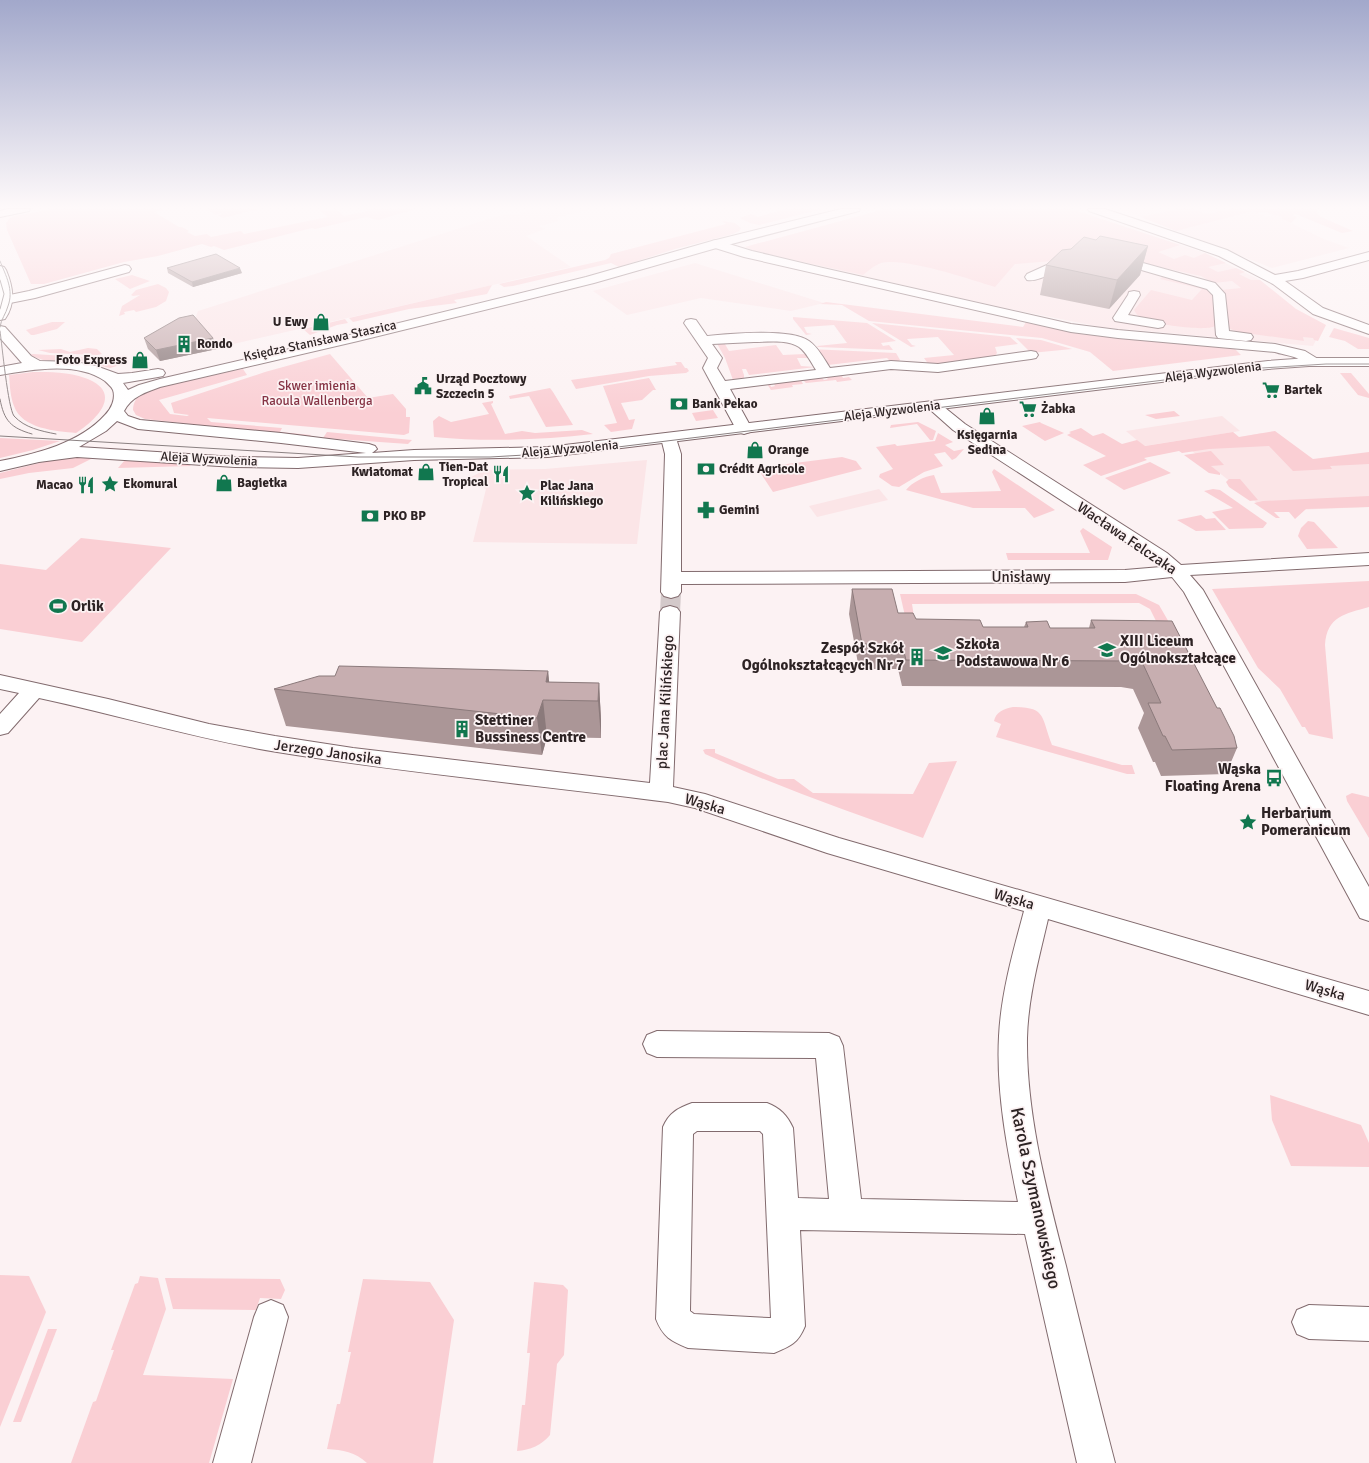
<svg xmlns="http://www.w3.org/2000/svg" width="1369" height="1463" font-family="Signika,sans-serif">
<rect width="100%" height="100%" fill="#fcf2f3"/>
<g fill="#fbe5e7">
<polygon points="533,209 591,209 556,218 559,221 539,226 545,229 526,236 571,267 216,348 194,322 198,311 495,217 508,214 516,215"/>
<polygon points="885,209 1071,209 1205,253 1260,280 1296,309 1324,324 1313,346 1101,327 999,307 757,252 745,247"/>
<polygon points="1121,209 1259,209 1253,211 1267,217 1273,215 1282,217 1282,219 1326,240 1349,248 1272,268"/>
<polygon points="695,263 824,303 791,311 701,298 627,315 593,291"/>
<polygon points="1222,416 1240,431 1144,446 1126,431"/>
<polygon points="1262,433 1296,462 1369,458 1369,507 1267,511 1187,447"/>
<polygon points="647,460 637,544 473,542 486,489 467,479 485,470 545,469"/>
<polygon points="879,489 888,500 817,517 809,506"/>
</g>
<g fill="#facfd4">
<polygon points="52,209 165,209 154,212 179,227 182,227 189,231 187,232 195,236 207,234 211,237 241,231 244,234 328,217 321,211 336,209 344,216 367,211 367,209 416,209 378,220 366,217 315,229 312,228 224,250 214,246 211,247 202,244 158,256 124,262 44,284 31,284 7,230 6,223 10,218 15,216"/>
<polygon points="206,209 258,209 223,218 218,215 222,214 221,213 216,215"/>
<polygon points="785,209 822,209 759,225 750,223 740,218 751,214 758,217"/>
<path d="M885 209H1071L1180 245 1158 252 1174 259 1185 255 1194 258 1205 253 1226 263 1208 267 1218 272 1236 268 1245 272 1239 274 1251 280H1260L1296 309 1326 325 1318 341 1314 340 1313 338 1303 337 1304 341 1238 332 1228 328 1221 290 1241 288 1232 281 1213 283 1201 276 1111 256 1015 264 995 287C969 279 905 257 881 263 875 265 868 271 863 275L757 252 745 247Z"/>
<polygon points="1178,209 1194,209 1207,214 1230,209 1317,209 1317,213 1321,217 1353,231 1342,233 1298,215 1294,214 1293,216 1297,217 1291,223 1282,219 1282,217 1265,212 1258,213 1253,211 1176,231 1141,217"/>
<polygon points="722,221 735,223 741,228 739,231 733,234 675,249 619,267 611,263 513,286 504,287 499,284 605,260 609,258 611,254 726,224"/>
<polygon points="132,275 150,281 130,289 115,279"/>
<path d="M1162 277 1203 286 1213 292 1215 326C1205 332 1155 324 1143 319 1139 317 1136 314 1134 310L1151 290 1192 300 1202 289 1160 279Z"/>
<polygon points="158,284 166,288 169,292 166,301 156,307 136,312 134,310 124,312 125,314 119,316 122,306 140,295 133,296 131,295 136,290"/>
<polygon points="492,285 487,294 454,300 457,303 409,309 353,322 349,318"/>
<polygon points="826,302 1023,327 1026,322 1081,334 1234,348 1241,355 1113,371 1090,352 1042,338 869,321 842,305 820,304"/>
<polygon points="793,317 867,323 896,341 881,343 883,346 889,345 893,350 818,347 817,346 847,343 834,325 804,327 807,333 812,334 806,335 793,319"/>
<polygon points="345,319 348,323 337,325 310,335 303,329"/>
<polygon points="52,322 65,322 57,329 34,335 31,335 26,330"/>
<polygon points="872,323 1010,337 1018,344 995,347 997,353 994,357 941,366 929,365 924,358 954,355 938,337 907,339 912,345 916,346 911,347"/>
<polygon points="1334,328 1369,338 1369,349 1358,349 1345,341 1329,337"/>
<polygon points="1016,338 1041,340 1072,349 1031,353"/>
<polygon points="722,339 729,351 776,345 783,355 805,354 808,358 797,358 801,366 815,367 749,375 746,369 742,369 744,375 744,379 733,380 725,358 715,340"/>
<polygon points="88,348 97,349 102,354 97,355 50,353 38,350 61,349 70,352"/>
<polygon points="810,349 896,353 900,360 896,363 891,362 887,358 828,365"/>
<polygon points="33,354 100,358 120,365 110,368 80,361 43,360 29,355"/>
<path d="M330 354 368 398 393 394 406 409V417H410L409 433 404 435 207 418 211 422 282 428 280 432 311 435 309 437 145 419 136 415 133 410C133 403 137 396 143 392 169 379 214 374 243 369L247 375 159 400 170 414 187 416 189 415 174 413 171 403 265 372Z"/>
<polygon points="675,362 681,362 685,368 687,368 689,371 686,373 649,376 576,389 571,380 677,365"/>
<path d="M33 372C50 372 69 372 85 378 124 392 98 419 76 433 56 431 22 429 14 406 10 396 10 385 9 375Z"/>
<polygon points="1340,373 1351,373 1369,394 1369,398 1358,395"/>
<polygon points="842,376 843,378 849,377 852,380 837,382 836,380 806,383 803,380 822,378 824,380 828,379 826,377"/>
<polygon points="649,378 656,390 653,390 642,400 621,403 629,420 635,419 632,429 611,432 604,425 617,423 603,386"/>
<polygon points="801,380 803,384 792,385 793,387 771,390 767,384 770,384 771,387 775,386 774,384"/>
<polygon points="550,388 553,392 573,425 546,427 529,396 510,399 509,396"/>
<path d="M493 401V403L491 404 505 434 522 431 535 433 582 430 593 434C541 440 487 442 434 437L433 421 439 416 451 422 489 414 482 403Z"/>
<polygon points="713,410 718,418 696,421 692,413"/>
<polygon points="1174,411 1180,416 1156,419 1145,415"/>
<polygon points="918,422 936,431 933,440 930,440 917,424 890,428 891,425"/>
<polygon points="1040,422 1041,423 1064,433 1045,441 1022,426"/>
<polygon points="1081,428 1093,436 1103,433 1122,444 1137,440 1145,446 1233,432 1239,437 1275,431 1313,459 1369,452 1369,464 1330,466 1332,469 1293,471 1269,446 1209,449 1182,453 1179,451 1144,458 1147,460 1101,476 1083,465 1106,456 1067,435 1071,433 1069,432"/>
<polygon points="327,432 412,440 408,444 323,438"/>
<polygon points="938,433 953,442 945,445 954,451 964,449 956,458 952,460 945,452 934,454 943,466 924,472 899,487 892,486 879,477 880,474 893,469 876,447 895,444 897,446 935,441"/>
<polygon points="0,438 60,441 33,450 0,458"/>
<polygon points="1211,451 1224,465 1211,466 1220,473 1220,475 1209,473 1184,455"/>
<polygon points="67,456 95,457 73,468 29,473 0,479 0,473"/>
<polygon points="842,457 856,461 862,469 773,492 758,469 772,467 771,466"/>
<polygon points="125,460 188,464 191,466 118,468"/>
<polygon points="1150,462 1171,473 1124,490 1105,478"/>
<path d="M994 469 1055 510 1034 518 1025 508H973L906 490C911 483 925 476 934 475L941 493 1001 491 992 472Z"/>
<polygon points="1229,479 1240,479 1258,500 1250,501 1229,487 1226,482"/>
<polygon points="1213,489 1220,490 1267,523 1263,528 1229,529 1212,512 1233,508 1204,491"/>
<polygon points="1369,496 1369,507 1306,509 1295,519 1289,512 1274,512 1280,518 1276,518 1254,503 1263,501"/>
<polygon points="1201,515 1206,519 1215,518 1226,530 1196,531 1177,520"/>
<polygon points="1308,521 1314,522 1338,548 1307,549 1298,536 1301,528"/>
<polygon points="1083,528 1112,547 1108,560 1008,560 1006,553 1090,553 1080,531"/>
<polygon points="81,538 171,548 82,642 0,629 0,564 46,570"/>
<path d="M1369 581V607C1345 614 1327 616 1325 645L1333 739 1309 734 1305 727H1302L1280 689 1258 668 1212 589Z"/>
<polygon points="900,594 1136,594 1159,605 1174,631 1161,631 1150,609 1139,603 912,604 916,629 908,629"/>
<path d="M1013 707C1047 707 1041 717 1052 745L1122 765H1132L1135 774H1127L996 737 1001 724 994 721C996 712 1003 709 1013 707Z"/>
<path d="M706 749H715V753L778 779H794L813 793 913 794 929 763 957 761 923 838C849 812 776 786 705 754L703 750Z"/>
<polygon points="1352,793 1369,797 1369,838 1347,801 1346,796"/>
<polygon points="1270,1095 1361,1125 1369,1143 1369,1167 1291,1166 1272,1120"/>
<polygon points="0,1275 29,1276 46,1312 0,1427"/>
<polygon points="140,1276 158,1278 166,1309 143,1375 233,1379 209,1463 71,1463 93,1402 96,1401 114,1350 111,1350 135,1284 138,1283"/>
<polygon points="165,1278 280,1279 285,1290 281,1299 260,1298 256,1310 173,1309"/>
<path d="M363 1279 430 1282 454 1320 433 1463H367C355 1452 343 1450 327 1449L337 1404H340L351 1352H348Z"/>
<path d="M534 1282 563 1285 568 1290 564 1355 557 1364 550 1435C542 1445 530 1450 517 1451L522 1405H525L530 1353H527Z"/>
<polygon points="48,1329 57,1329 21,1422 13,1422"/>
</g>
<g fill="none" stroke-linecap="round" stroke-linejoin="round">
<polyline stroke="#d3c9ca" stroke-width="20" stroke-dasharray="20 10" stroke-linecap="butt" points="670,612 671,593"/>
<g stroke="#826b6e" stroke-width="2">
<g id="minor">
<polygon points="1088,209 1105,209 1180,234 1227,250 1275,275 1298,271 1369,252 1369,260 1303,278 1285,281 1323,308 1369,325 1369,334 1313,314 1273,284 1219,256 1089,211"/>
<path d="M716 240 752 251 823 268 1071 324 1118 330 1275 344 1305 351 1318 359 1320 362 1318 365C1308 368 1303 360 1294 357 1288 355 1281 354 1275 352L1118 338 1071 332 744 257 712 247 710 244 712 241Z"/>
<path d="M1072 256 1076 257 1078 260 1076 263C1063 266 1039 283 1027 280L1025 277 1027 274 1060 259Z"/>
<polygon points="1112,257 1143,263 1215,283 1225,294 1229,331 1251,334 1253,337 1251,340 1246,341 1218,338 1216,335 1213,295 1207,289 1138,269 1108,264 1106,261 1108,258"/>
<polygon points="125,265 129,266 131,269 129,272 35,298 0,305 0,297 29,291"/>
<polygon points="1134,291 1139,292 1140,295 1128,315 1163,321 1165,324 1163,327 1158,328 1115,321 1113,318 1128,295 1129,292"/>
<path d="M691 319 696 320 707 336C730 334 790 328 809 341 818 347 824 359 830 368L891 361 938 364 1031 351 1036 352 1038 355 1036 358 1031 359 938 372 891 369 730 389 752 429 750 432 744 434 738 432 736 429 703 368 708 358 684 323 686 320ZM754 342C767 342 787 339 799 347 806 352 811 362 816 370L725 381 717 368 722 358 712 344Z"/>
<polygon points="934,401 939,403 965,424 1167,553 1181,565 1369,553 1369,565 1190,575 1203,590 1369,887 1369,921 1360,918 1184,592 1172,577 1125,582 681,584 681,592 678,596 671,598 664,596 661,592 665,454 661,438 663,435 669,433 675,435 681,454 681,572 1125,570 1161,567 1155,561 953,430 926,406 929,403"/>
<path d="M670 606 677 608 680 612 673 787 705 794 839 838 1369 991V1015L1048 919C1039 958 1028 997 1027 1038 1026 1115 1047 1192 1066 1266 1082 1332 1098 1398 1115 1463H1077L1025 1234 800 1230 805 1326C798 1343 791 1346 774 1353L688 1348C671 1341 663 1337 656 1319L663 1127C669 1113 678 1108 692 1103H767C780 1108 787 1115 793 1128L798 1198 829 1199 816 1058 657 1057 647 1053 643 1044 647 1035 657 1031 829 1033 839 1037 843 1046 861 1199 1018 1202C1007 1148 996 1092 999 1036 1001 994 1013 952 1024 911L827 853 695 808 668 802C538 785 406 773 277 752 197 739 118 715 39 698L8 733 0 735V714L19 693 0 689V675L108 699 209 724 275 736 353 748 650 783 660 612 663 608ZM697 1131H760L763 1134 771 1318H769L694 1314 690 1311 693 1134Z"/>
<polygon points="271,1300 283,1305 288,1317 251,1463 213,1463 254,1317 259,1305"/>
<polygon points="1309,1305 1369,1307 1369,1341 1309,1339 1297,1334 1292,1322 1297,1310"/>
</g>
</g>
<g stroke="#826b6e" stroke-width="2">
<g id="tertiary">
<polygon points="7,209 30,209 29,211 0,217 0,211"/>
<path d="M841 209H860L859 211 720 247 594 283 358 341 160 387C146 392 131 397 124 411L128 416 140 420 281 433 369 444 375 446 377 449 372 453 414 450 548 447 1268 361 1309 358H1369V366H1309L1268 369 548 457 414 460 298 468 235 467 77 457 39 462 0 471V461C36 454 80 443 105 415 111 409 116 399 113 390 111 386 108 384 105 381 76 361 32 370 0 375V367L22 363 0 338V326L5 327 31 356 40 361 76 362 96 366 118 374 132 373 158 369 163 370 165 373 163 376 158 377 123 383 128 390 139 385 160 379 358 333 586 277 712 241ZM117 421 138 429 281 443 366 453 298 458 235 457 79 447 106 431Z"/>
<path d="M0 266 4 267 6 270C13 287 16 303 5 319L0 320Z"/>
</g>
</g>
<use href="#minor" fill="#fff" fill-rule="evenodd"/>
<use href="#tertiary" fill="#fff" fill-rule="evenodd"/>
<g stroke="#8b8182" stroke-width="1">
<path d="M0 261C6 276 14 290 8 306 6 314 1 319 0 327"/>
<polyline points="0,280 4,294 0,309"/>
<path d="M0 331C2 345 8 408 14 416 25 428 41 431 56 434"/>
<path d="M0 399C4 421 11 428 32 434"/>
<polyline points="0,436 358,457 490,457 577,452 1262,368 1326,364 1369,364"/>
</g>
</g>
<g fill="#ab9697">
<polygon points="1096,240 1148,246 1140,275 1109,309 1040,295 1046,265"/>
<polygon points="167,268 242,273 193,287 168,273"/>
<polygon points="144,338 213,338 217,349 160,361 148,349"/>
<polygon points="852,589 898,613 916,619 983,627 1024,627 1026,622 1050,628 1089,628 1091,620 1172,621 1237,748 1226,774 1161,776 1155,762 1153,762 1138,728 1144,713 1133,689 1121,687 902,686 898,669 859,669 849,614"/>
<polygon points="548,671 549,682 599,683 601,720 601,738 547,737 542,755 286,726 274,689"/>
</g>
<g fill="#8b7a7b">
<polygon points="1148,246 1140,275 1109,309 1117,280"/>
<polygon points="240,268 242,273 193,287 192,282"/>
<polygon points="213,338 217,349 160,361 156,350"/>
<polygon points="548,671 551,700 546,682"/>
<polygon points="599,683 601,720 601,738 598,701"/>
<polygon points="543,700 547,737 542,755 537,718"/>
</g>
<g fill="#c7aeb0" stroke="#8b7a7b">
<polygon points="1100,236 1148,246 1117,280 1046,265 1062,250 1071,249 1084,237 1096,240"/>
<polygon points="216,254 240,268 192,282 167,268"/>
<polygon points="193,315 213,338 156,350 144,338 179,318"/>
<polygon points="852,589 892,589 898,613 913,613 916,619 980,620 983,627 1028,627 1026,622 1047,621 1050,628 1095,628 1091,620 1172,621 1217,708 1220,708 1234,736 1237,748 1172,750 1165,736 1163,736 1148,703 1161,703 1143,664 1130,661 906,660 902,644 862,644"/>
<polygon points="339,666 548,671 546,682 599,683 598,701 543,700 537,718 274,689 319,676 335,676"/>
</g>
<linearGradient id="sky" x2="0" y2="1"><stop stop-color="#a2a8cb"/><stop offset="0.5" stop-color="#fef9fa"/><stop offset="1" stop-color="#fef9fa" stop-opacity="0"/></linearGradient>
<rect width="1369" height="414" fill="url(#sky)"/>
<defs>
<g id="shop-bare" transform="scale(1.38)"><path d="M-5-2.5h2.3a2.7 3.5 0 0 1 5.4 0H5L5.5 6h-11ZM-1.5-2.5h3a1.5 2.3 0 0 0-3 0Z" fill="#11774f" stroke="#fcf2f3" stroke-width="2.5" paint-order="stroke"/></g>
<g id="building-bare" transform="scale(1.38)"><path d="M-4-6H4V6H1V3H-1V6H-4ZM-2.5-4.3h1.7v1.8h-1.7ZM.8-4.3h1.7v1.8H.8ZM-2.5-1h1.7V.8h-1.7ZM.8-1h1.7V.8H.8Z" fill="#11774f" stroke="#fcf2f3" stroke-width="2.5" paint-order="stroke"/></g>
<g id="civic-bare" transform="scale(1.38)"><path d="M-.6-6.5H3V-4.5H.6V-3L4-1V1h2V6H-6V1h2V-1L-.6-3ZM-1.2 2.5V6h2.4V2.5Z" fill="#11774f" stroke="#fcf2f3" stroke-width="2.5" paint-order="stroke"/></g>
<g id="supermarket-bare" transform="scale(1.38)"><path d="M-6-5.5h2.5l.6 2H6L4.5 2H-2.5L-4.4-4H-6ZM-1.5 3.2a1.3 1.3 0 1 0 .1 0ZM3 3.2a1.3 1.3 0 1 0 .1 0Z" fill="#11774f" stroke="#fcf2f3" stroke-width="2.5" paint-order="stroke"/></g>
<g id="bank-bare" transform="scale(1.38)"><path d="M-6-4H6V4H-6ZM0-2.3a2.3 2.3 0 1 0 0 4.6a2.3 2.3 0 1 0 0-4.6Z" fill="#11774f" stroke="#fcf2f3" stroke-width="2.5" paint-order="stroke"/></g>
<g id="restaurant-bare" transform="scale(1.38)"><path d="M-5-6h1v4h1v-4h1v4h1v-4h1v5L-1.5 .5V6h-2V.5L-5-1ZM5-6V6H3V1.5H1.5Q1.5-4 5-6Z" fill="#11774f" stroke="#fcf2f3" stroke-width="2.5" paint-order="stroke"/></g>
<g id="sight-bare" transform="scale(1.38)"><path d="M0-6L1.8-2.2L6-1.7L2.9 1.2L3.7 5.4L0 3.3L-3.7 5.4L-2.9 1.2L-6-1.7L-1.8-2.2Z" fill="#11774f" stroke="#fcf2f3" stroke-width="2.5" paint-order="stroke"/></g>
<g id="pharmacy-bare" transform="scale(1.38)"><path d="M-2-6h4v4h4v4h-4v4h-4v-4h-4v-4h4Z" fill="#11774f" stroke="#fcf2f3" stroke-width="2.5" paint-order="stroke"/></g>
<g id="stadium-bare" transform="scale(1.38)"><path d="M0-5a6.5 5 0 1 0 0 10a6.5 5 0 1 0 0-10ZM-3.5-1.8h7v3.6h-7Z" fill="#11774f" stroke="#fcf2f3" stroke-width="2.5" paint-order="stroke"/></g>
<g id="school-bare" transform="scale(1.38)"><path d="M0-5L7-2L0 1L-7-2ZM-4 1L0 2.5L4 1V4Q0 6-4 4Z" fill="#11774f" stroke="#fcf2f3" stroke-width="2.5" paint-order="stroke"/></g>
<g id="bus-bare" transform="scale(1.38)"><path d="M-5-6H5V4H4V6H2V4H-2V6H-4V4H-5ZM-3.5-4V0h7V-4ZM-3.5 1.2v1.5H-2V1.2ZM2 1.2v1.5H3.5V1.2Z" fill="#11774f" stroke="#fcf2f3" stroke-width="2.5" paint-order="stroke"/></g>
</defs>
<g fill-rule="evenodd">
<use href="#shop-bare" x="321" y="322"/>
<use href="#building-bare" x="184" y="344"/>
<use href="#shop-bare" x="140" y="360"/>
<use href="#civic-bare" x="423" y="386"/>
<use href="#supermarket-bare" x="1271" y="390"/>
<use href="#bank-bare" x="679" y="404"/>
<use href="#supermarket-bare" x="1028" y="409"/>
<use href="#shop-bare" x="987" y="416"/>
<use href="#shop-bare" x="755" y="450"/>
<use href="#bank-bare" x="706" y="469"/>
<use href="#shop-bare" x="426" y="472"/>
<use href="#restaurant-bare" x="501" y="474"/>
<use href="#shop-bare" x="224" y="483"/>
<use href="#sight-bare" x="110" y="484"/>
<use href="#restaurant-bare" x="86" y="485"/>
<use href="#sight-bare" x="527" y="493"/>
<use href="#pharmacy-bare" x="706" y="510"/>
<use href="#bank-bare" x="370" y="516"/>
<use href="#stadium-bare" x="58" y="606"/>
<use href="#school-bare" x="1107" y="650"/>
<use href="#school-bare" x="943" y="653"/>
<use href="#building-bare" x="917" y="657"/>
<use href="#building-bare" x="462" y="729"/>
<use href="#bus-bare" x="1274" y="778"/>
<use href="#sight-bare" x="1248" y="822"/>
</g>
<g text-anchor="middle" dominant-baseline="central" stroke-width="3.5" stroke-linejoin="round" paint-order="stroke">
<g font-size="13" font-weight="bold" fill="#2d2324" stroke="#fcf2f3" text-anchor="start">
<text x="308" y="322" text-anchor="end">U Ewy</text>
<text x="197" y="344">Rondo</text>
<text x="127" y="360" text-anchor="end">Foto Express</text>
<text x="436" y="379">Urząd Pocztowy<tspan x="436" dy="15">Szczecin 5</tspan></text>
<text x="1284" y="390">Bartek</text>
<text x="692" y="404">Bank Pekao</text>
<text x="1041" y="409">Żabka</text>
<text x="987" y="435" text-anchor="middle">Księgarnia<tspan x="987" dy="15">Sedina</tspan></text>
<text x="768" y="450">Orange</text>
<text x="488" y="467" text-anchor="end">Tien-Dat<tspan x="488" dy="15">Tropical</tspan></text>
<text x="719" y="469">Crédit Agricole</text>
<text x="413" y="472" text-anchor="end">Kwiatomat</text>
<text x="237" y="483">Bagietka</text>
<text x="123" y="484">Ekomural</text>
<text x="73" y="485" text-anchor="end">Macao</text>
<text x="540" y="486">Plac Jana<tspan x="540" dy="15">Kilińskiego</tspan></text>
<text x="719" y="510">Gemini</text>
<text x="383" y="516">PKO BP</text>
</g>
<g font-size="13" fill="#2d2324" stroke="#fcf2f3">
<text transform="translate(320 341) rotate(-12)">Księdza Stanisława Staszica</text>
<text transform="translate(1213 372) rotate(-7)">Aleja Wyzwolenia</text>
<text transform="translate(892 411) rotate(-7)">Aleja Wyzwolenia</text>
<text transform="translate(570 449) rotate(-5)">Aleja Wyzwolenia</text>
<text transform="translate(209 459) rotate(3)">Aleja Wyzwolenia</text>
</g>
<g font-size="13" fill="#853344" stroke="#fcf2f3">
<text x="317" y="386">Skwer imienia<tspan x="317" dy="15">Raoula Wallenberga</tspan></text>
</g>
<g font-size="15" fill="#2d2324" stroke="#fcf2f3">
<text transform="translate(1127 538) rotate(34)">Wacława Felczaka</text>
<text x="1021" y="577">Unisławy</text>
<text transform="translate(665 702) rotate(-87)">plac Jana Kilińskiego</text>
<text transform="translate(328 752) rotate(8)">Jerzego Janosika</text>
<text transform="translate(705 804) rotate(16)">Wąska</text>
<text transform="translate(1014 899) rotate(16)">Wąska</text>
<text transform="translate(1325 990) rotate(16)">Wąska</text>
</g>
<g font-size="15" font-weight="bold" fill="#2d2324" stroke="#fcf2f3" text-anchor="start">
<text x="71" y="606">Orlik</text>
<text x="1120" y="641">XIII Liceum<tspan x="1120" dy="17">Ogólnokształcące</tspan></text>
<text x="956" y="644">Szkoła<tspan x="956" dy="17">Podstawowa Nr 6</tspan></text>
<text x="904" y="648" text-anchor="end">Zespół Szkół<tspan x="904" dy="17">Ogólnokształcących Nr 7</tspan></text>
<text x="475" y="720">Stettiner<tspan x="475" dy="17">Bussiness Centre</tspan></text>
<text x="1261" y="769" text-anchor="end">Wąska<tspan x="1261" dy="17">Floating Arena</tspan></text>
<text x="1261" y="813">Herbarium<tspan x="1261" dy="17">Pomeranicum</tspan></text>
</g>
<g font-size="18" fill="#2d2324" stroke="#fcf2f3">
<text transform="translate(1036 1198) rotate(78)">Karola Szymanowskiego</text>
</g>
</g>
</svg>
